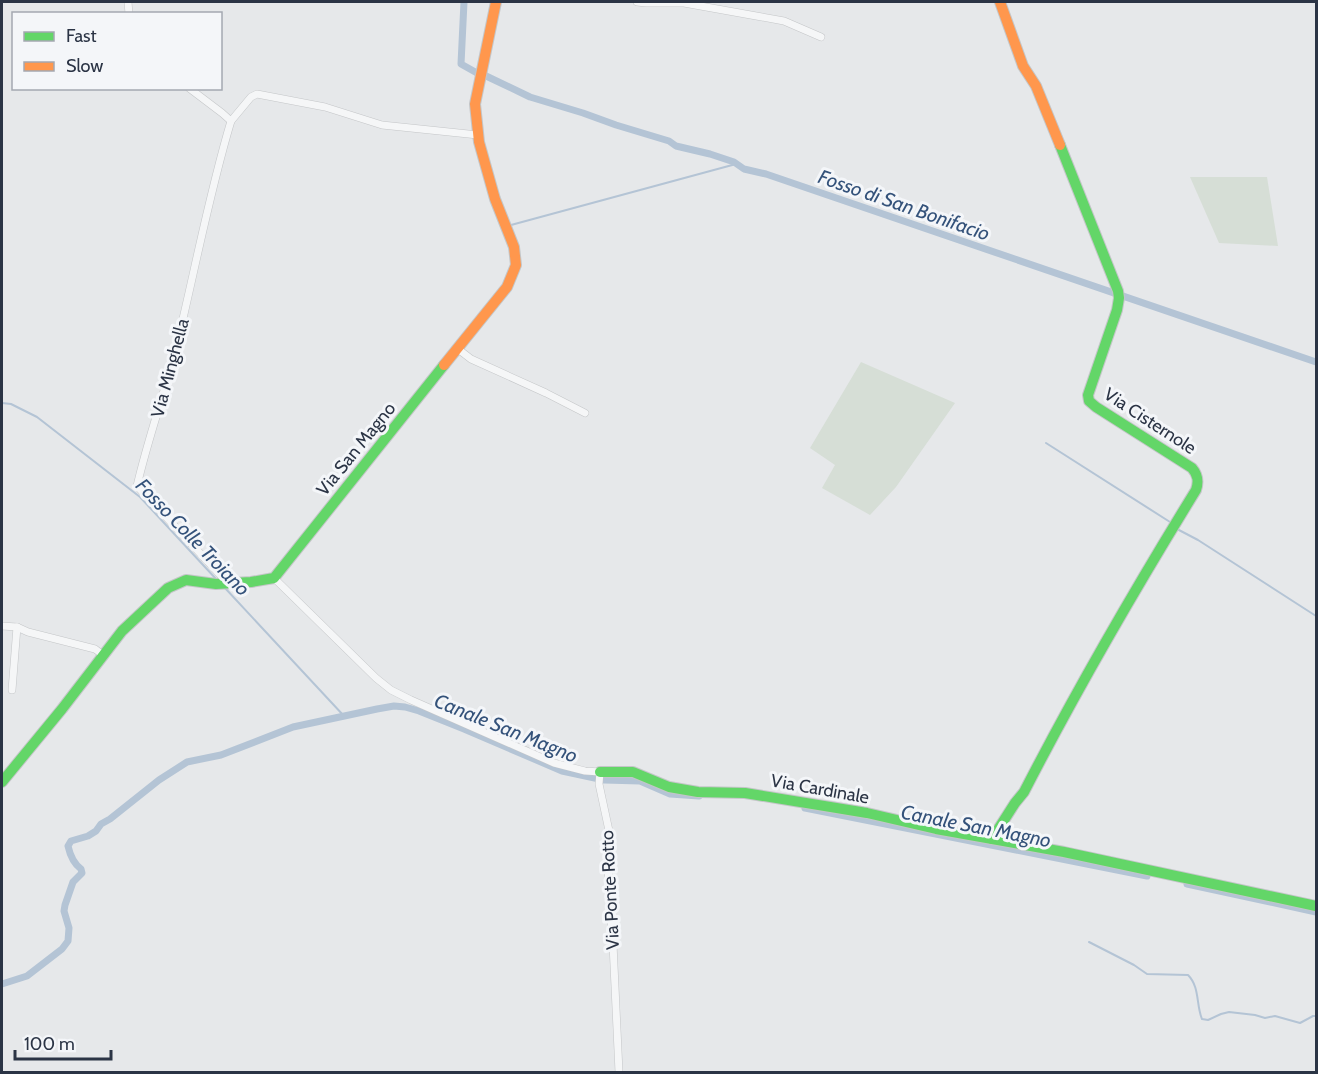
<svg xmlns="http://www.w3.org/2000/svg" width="1318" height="1074" font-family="Cabin,sans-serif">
<rect width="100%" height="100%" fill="#e6e8ea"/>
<g fill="#d6ded6">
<polygon points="1190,177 1267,177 1278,246 1219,243"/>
<polygon points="861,362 955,403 896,487 870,515 822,488 835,465 810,448"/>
</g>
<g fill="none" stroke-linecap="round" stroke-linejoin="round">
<g stroke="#b4c4d5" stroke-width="2">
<polyline points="511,225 736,164"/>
<polyline points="2,403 11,404 37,417 140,497 217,580"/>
<polyline points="1046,443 1170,522"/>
<polyline points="1177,529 1198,540 1316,616"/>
<polyline points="225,588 344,716"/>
<path d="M1089 942 1134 965 1147 974 1188 975C1200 987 1196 1005 1202 1019L1208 1020 1221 1014 1229 1012 1255 1015 1265 1018 1275 1016 1300 1023 1313 1016H1316"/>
</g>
<g stroke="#b4c4d5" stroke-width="7">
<polyline points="464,2 461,64 477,73"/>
<polyline points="484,75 530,97 583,113 616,125 669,141 676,146 710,154 734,162 744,169 766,174 1316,362"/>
<polyline points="805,808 1147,876"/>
<polyline points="1187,884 1316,912"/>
<path d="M2 984 27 976 62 949 68 941 69 928 64 911 65 905 73 882 82 873 81 869C73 863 70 855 68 846L71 841 88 836 96 831 101 824 110 819 159 780 187 762 221 755 293 727 377 709 394 706 405 707 419 711 464 729 562 771 604 780 640 781 670 794 699 796"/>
</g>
<g stroke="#c4c6c8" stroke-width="8">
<g id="street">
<polyline points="128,2 129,14"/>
<polyline points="637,2 646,3 684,3 784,21 821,37"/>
<polyline points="189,88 222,113 231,121 251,97 257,94 325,107 382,125 478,135"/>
<polyline points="458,349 471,359 546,393 585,413"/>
<polyline points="274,578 376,678 391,690 411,700 554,763 585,771 600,772 599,784 611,840 608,881 613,944 619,1072"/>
<path d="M228 583 137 486C148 438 165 392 177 344 195 270 209 194 231 121"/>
<polyline points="2,626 17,627 28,632 95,649 103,655"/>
<polyline points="12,690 17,627"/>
</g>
</g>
<g stroke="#c4c6c8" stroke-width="12">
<g id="fast">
<polyline points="600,772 633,772 669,787 698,792 745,793 867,813 936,829 1064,852 1316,906"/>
<polyline points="2,782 62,709 122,631 168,588 186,580 216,584 251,582 274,578 444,365"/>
<path d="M992 839 1015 803 1024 792C1077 689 1135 589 1196 490 1199 481 1198 475 1192 468L1096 407 1089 401 1088 395 1117 310 1119 298 1118 291 1060 145"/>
</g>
</g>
<g stroke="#c4c6c8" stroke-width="12">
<g id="slow">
<polyline points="1000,2 1023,66 1036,86 1060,145"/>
<polyline points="444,365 507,287 516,265 514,247 495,199 479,142 475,104 496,2"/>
</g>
</g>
<use href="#street" stroke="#f5f6f7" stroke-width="7"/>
<use href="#fast" stroke="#63d668" stroke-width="10"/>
<use href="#slow" stroke="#ff974d" stroke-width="10"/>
</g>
<g text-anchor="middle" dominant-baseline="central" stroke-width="6" stroke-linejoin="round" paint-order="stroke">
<g font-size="18" fill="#2b3445" stroke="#f4f6f9">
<text transform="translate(170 368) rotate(-75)">Via Minghella</text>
<text transform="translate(1150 421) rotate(33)">Via Cisternole</text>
<text transform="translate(356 449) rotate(-51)">Via San Magno</text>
<text transform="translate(820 789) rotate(10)">Via Cardinale</text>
<text transform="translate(610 890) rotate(-93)">Via Ponte Rotto</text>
</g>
<g font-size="20" font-style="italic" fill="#34527a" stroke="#f4f6f9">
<text transform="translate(904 205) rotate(19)">Fosso di San Bonifacio</text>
<text transform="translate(193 537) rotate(46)">Fosso Colle Troiano</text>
<text transform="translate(506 728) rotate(22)">Canale San Magno</text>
<text transform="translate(976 826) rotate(11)">Canale San Magno</text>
</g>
</g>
<rect width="1318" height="1074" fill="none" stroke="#2b3445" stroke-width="6"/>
<rect x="12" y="12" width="210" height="78" fill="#f4f6f9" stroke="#a4a8b1" stroke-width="1.5"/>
<rect x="24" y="32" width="30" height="9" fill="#63d668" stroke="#a4a8b1" stroke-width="1.5"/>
<text x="66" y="42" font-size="18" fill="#2b3445">Fast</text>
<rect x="24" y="62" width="30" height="9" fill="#ff974d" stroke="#a4a8b1" stroke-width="1.5"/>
<text x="66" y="72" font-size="18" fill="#2b3445">Slow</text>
<path d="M15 1050v9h96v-9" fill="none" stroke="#2b3445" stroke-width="3"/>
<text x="24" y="1050" font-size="18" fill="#2b3445" stroke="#f4f6f9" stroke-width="4.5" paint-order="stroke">100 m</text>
</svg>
